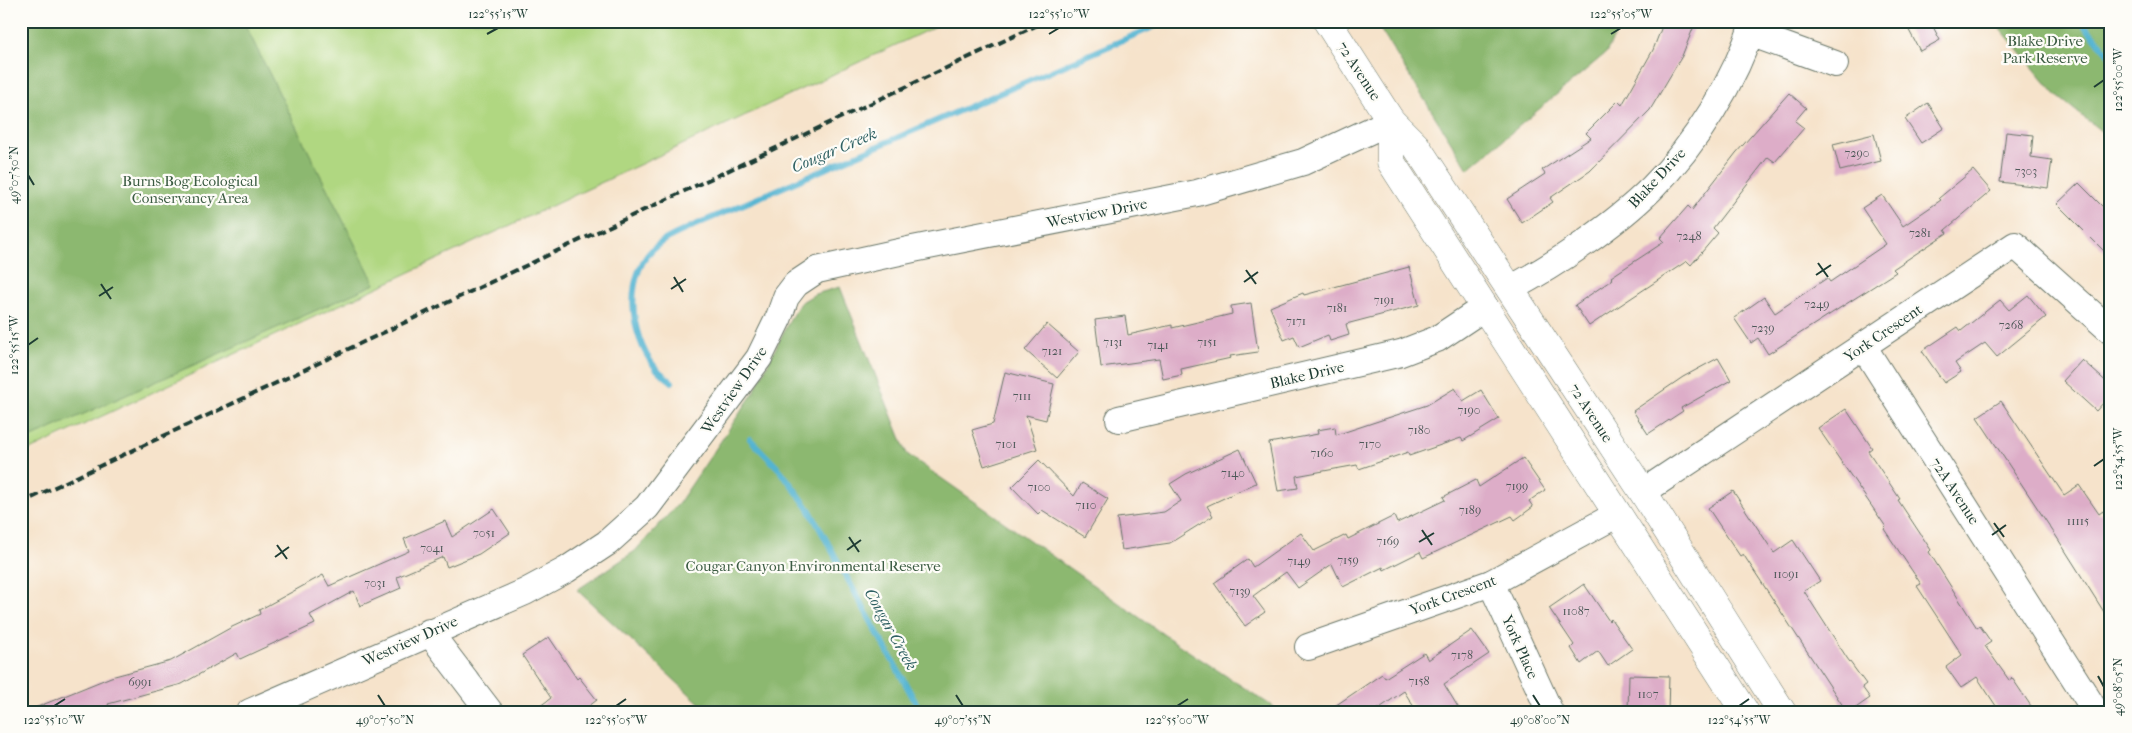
<svg xmlns="http://www.w3.org/2000/svg" width="2132" height="733" font-family="'IM FELL French Canon',serif">
<rect width="100%" height="100%" fill="#fdfcf7"/>
<filter id="ink" filterUnits="userSpaceOnUse"><feTurbulence type="fractalNoise" baseFrequency=".02" numOctaves="2"/><feDisplacementMap in="SourceGraphic" scale="10" xChannelSelector="R" yChannelSelector="G"/><feConvolveMatrix kernelMatrix="1 2 1 2 8 2 1 2 1" color-interpolation-filters="sRGB"/></filter>
<filter id="wash" filterUnits="userSpaceOnUse"><feTurbulence type="fractalNoise" baseFrequency=".0096" numOctaves="4" result="noise"/><feDisplacementMap in="SourceGraphic" scale="20" xChannelSelector="R" yChannelSelector="G"/><feGaussianBlur stdDeviation="1.12" result="paint"/><feColorMatrix in="noise" values="0 0 0 0 0 0 0 0 0 0 0 0 0 0 0 0 0 1.4 0 .05"/><feComposite in="paint" operator="in"/></filter>
<g filter="url(#wash)">
<rect width="100%" height="100%" fill="#f6e3cb"/>
<polygon fill="#b0d781" stroke="#688a5a" points="21,21 947,21 21,454"/>
<g fill="#8cb86f" stroke="#567a52">
<polygon points="21,21 243,21 375,284 21,442"/>
<polygon points="1375,21 1622,21 1606,53 1468,169"/>
<polygon points="1994,21 2111,21 2111,139 2056,95"/>
<polygon points="840,287 907,454 1170,639 1281,712 709,712 577,590 635,551 679,503 754,392 790,319 800,303 815,294"/>
</g>
<g fill="none" stroke-linecap="round" stroke-linejoin="round">
<g stroke="#53b4d1" stroke-width="6">
<polyline points="2081,21 2111,57"/>
<path d="M672 382C667 377 659 373 655 367 629 336 622 270 659 244 669 236 682 232 693 226L1167 21"/>
<polyline points="750,439 781,471 809,509 921,712"/>
</g>
</g>
<g id="blocks">
<g fill="#ddadc8">
<polygon points="1664,21 1696,21 1682,56 1650,110 1590,171 1550,198 1553,202 1522,223 1507,199 1545,174 1542,170 1591,138 1586,133 1618,101 1622,105 1653,50"/>
<polygon points="1904,21 1930,21 1940,40 1920,51"/>
<polygon points="1789,93 1806,108 1795,121 1804,128 1775,162 1768,157 1713,228 1718,233 1691,265 1687,261 1589,326 1575,305 1613,279 1611,277 1664,242 1660,238 1688,206 1692,210 1736,153"/>
<polygon points="1928,103 1944,128 1921,143 1905,119"/>
<polygon points="2006,132 2033,135 2031,157 2052,160 2048,188 2000,182"/>
<polygon points="1874,134 1881,161 1840,171 1833,144"/>
<polygon points="1973,170 1991,191 1945,230 1947,233 1893,269 1896,272 1768,354 1758,338 1751,343 1734,318 1764,297 1775,313 1827,278 1830,282 1886,244 1862,208 1882,195 1903,226 1941,200 1939,198"/>
<polygon points="2079,183 2111,215 2111,258 2057,204"/>
<polygon points="1409,267 1419,305 1346,324 1349,335 1330,341 1328,335 1299,347 1294,336 1284,340 1270,307 1303,293 1304,295"/>
<polygon points="2028,295 2046,317 1997,357 1985,343 1955,363 1961,372 1944,383 1922,351 1958,327 1961,331 2000,300 2009,310"/>
<polygon points="1251,303 1258,352 1230,356 1231,358 1181,369 1182,375 1163,379 1159,359 1101,367 1095,320 1125,316 1128,335 1172,325 1172,328 1232,314 1231,306"/>
<polygon points="1047,324 1079,352 1057,378 1025,350"/>
<polygon points="1718,358 1731,380 1681,408 1683,411 1648,434 1633,411 1683,377"/>
<polygon points="2082,360 2111,386 2111,394 2096,411 2063,381"/>
<polygon points="1005,372 1054,384 1046,420 1026,415 1037,449 984,466 972,430 993,424"/>
<polygon points="1455,388 1463,401 1481,390 1499,419 1463,441 1461,438 1409,456 1408,452 1359,469 1357,465 1296,476 1298,488 1278,491 1269,443 1318,434 1317,430 1335,427 1336,435 1427,405"/>
<polygon points="2001,401 2064,495 2079,485 2099,514 2103,511 2111,524 2111,623 2056,536 1977,417"/>
<polygon points="1846,409 1872,448 1868,451 1900,499 1898,500 1931,550 1929,552 1977,628 1980,626 1991,642 1985,646 2009,680 2012,678 2035,712 2000,712 1977,677 1961,688 1946,667 1962,655 1917,586 1921,584 1884,529 1886,527 1818,428"/>
<polygon points="1240,449 1256,483 1207,506 1213,516 1170,543 1122,550 1117,518 1164,512 1181,501 1170,484 1186,474"/>
<polygon points="1523,458 1545,490 1529,501 1533,507 1515,520 1512,516 1423,558 1420,552 1384,570 1383,567 1343,587 1332,564 1298,588 1286,572 1253,596 1265,612 1245,626 1214,583 1248,559 1253,567 1301,533 1314,551 1346,535 1348,539 1394,516 1397,523 1445,500 1443,497 1476,480 1479,487"/>
<polygon points="1039,460 1074,496 1082,483 1108,499 1085,537 1042,510 1038,514 1012,487"/>
<polygon points="1733,491 1774,553 1793,540 1820,581 1804,591 1847,658 1866,684 1862,687 1870,698 1850,712 1847,712 1743,554 1740,556 1708,508"/>
<polygon points="494,509 510,533 479,554 447,567 443,557 397,577 401,588 360,606 354,591 310,615 315,624 240,659 237,653 182,684 108,704 111,712 25,712 111,677 171,661 232,627 260,614 259,610 323,575 329,586 409,551 404,539 445,521 452,537"/>
<polygon points="1584,584 1609,621 1611,619 1632,649 1608,666 1598,651 1581,664 1571,648 1574,645 1549,608"/>
<polygon points="1472,630 1489,654 1444,684 1461,712 1417,712 1404,691 1374,712 1326,712 1382,674 1385,678 1424,653 1428,660"/>
<polygon points="549,637 577,679 579,677 597,700 581,712 532,712 551,698 522,655"/>
<polygon points="1629,675 1669,676 1668,712 1628,711"/>
</g>
</g>
</g>
<g filter="url(#ink)">
<use href="#blocks" fill-opacity="0" stroke="#6a7769" stroke-width="1"/>
<g fill="none" stroke-linecap="round" stroke-linejoin="round">
<g stroke="#6a7769" stroke-width="28">
<g id="minor">
<polyline points="1750,33 1835,64"/>
<path d="M1510 289C1555 265 1615 225 1652 188 1696 144 1735 81 1754 21"/>
<polyline points="1863,346 2096,712"/>
<polyline points="1119,419 1401,353 1437,339 1485,307"/>
<polyline points="1643,492 2015,245 2111,331"/>
<polyline points="1491,583 1550,712"/>
<polyline points="429,632 490,712"/>
<polyline points="1308,647 1491,583 1605,521 1616,511"/>
<polyline points="250,712 525,592 566,570 607,543 647,507 759,358 779,317 786,297 796,284 817,270 913,249 1197,193 1303,162 1391,121"/>
</g>
</g>
<g stroke="#6a7769" stroke-width="29">
<g id="major">
<polyline points="1327,21 1391,121 1416,146 1643,492 1782,712"/>
<polyline points="1391,121 1391,162 1745,712"/>
</g>
</g>
<use href="#minor" stroke="#fff" stroke-width="26"/>
<use href="#major" stroke="#fff" stroke-width="28"/>
<polyline stroke="#1f3d34" stroke-width="4" stroke-dasharray="8 4" stroke-linecap="butt" points="21,503 1046,21"/>
</g>
</g>
<path fill="none" stroke="#1f3d34" stroke-width="2" d="M487 34 498 28M1049 34 1059 28M1611 34 1621 28M2094 87 2104 80M28 175 34 185M1818 263 1828 277M1246 270 1256 284M1816 275 1831 265M674 277 683 292M1244 282 1258 272M101 284 111 299M671 289 686 279M99 296 113 287M28 345 38 338M2094 466 2104 459M1994 523 2004 537M1422 530 1432 545M1992 535 2006 525M849 537 859 552M1419 542 1434 533M277 545 287 559M847 550 861 540M275 557 289 547M2098 676 2104 687M378 695 385 706M956 695 963 706M1533 695 1540 706M54 706 65 699M616 706 626 699M1177 706 1188 699M1739 706 1749 699"/>
<g text-anchor="middle" dominant-baseline="central" stroke-width="4.5" stroke-linejoin="round" paint-order="stroke">
<g font-size="12" fill="#4e5959">
<text x="1857" y="153">7290</text>
<text x="2026" y="171">7303</text>
<text x="1920" y="233">7281</text>
<text x="1689" y="236">7248</text>
<text x="1384" y="300">7191</text>
<text x="1817" y="304">7249</text>
<text x="1337" y="308">7181</text>
<text x="1296" y="321">7171</text>
<text x="2011" y="325">7268</text>
<text x="1763" y="328">7239</text>
<text x="1113" y="342">7131</text>
<text x="1207" y="342">7151</text>
<text x="1158" y="345">7141</text>
<text x="1052" y="351">7121</text>
<text x="1022" y="396">7111</text>
<text x="1469" y="410">7190</text>
<text x="1419" y="430">7180</text>
<text x="1006" y="444">7101</text>
<text x="1370" y="444">7170</text>
<text x="1322" y="453">7160</text>
<text x="1233" y="473">7140</text>
<text x="1517" y="486">7199</text>
<text x="1039" y="487">7100</text>
<text x="1086" y="505">7110</text>
<text x="1470" y="510">7189</text>
<text x="2078" y="521">11115</text>
<text x="484" y="533">7051</text>
<text x="1388" y="541">7169</text>
<text x="432" y="548">7041</text>
<text x="1348" y="560">7159</text>
<text x="1299" y="561">7149</text>
<text x="1786" y="574">11091</text>
<text x="375" y="583">7031</text>
<text x="1240" y="591">7139</text>
<text x="1576" y="611">11087</text>
<text x="1462" y="655">7178</text>
<text x="1419" y="681">7158</text>
<text x="140" y="682">6991</text>
<text x="1648" y="694">1107</text>
</g>
<g font-size="15" fill="#3c5c43" stroke="#fdfcf7">
<text x="2045" y="41">Blake Drive<tspan x="2045" dy="17">Park Reserve</tspan></text>
<text x="190" y="181">Burns Bog Ecological<tspan x="190" dy="17">Conservancy Area</tspan></text>
<text x="813" y="566">Cougar Canyon Environmental Reserve</text>
</g>
<g font-size="15" fill="#1f3d34" stroke="#fdfcf7">
<text transform="translate(1359 71) rotate(57)">72 Avenue</text>
<text transform="translate(1657 178) rotate(-47)">Blake Drive</text>
<text transform="translate(1097 213) rotate(-11)">Westview Drive</text>
<text transform="translate(1883 333) rotate(-34)">York Crescent</text>
<text transform="translate(1307 375) rotate(-13)">Blake Drive</text>
<text transform="translate(734 390) rotate(-55)">Westview Drive</text>
<text transform="translate(1591 413) rotate(57)">72 Avenue</text>
<text transform="translate(1955 491) rotate(57)">72A Avenue</text>
<text transform="translate(1453 595) rotate(-20)">York Crescent</text>
<text transform="translate(410 641) rotate(-24)">Westview Drive</text>
<text transform="translate(1520 647) rotate(66)">York Place</text>
</g>
<g font-size="16" font-style="italic" fill="#2f6163" stroke="#fdfcf7">
<text transform="translate(834 150) rotate(-23)">Cougar Creek</text>
<text transform="translate(891 629) rotate(61)">Cougar Creek</text>
</g>
</g>
<rect width="2132" height="733" fill="none" stroke="#fdfcf7" stroke-width="55"/>
<rect x="28" y="28" width="2076" height="678" fill="none" stroke="#1f3d34" stroke-width="2"/>
<g font-size="12" text-anchor="middle" fill="#1f3d34">
<text x="498" y="18">122°55'15"W</text>
<text x="1059" y="18">122°55'10"W</text>
<text x="1621" y="18">122°55'05"W</text>
<text transform="translate(2118 80) rotate(-90)" y="4">122°55'00"W</text>
<text transform="translate(14 175) rotate(-90)" y="4">49°07'50"N</text>
<text transform="translate(14 345) rotate(-90)" y="4">122°55'15"W</text>
<text transform="translate(2118 459) rotate(-90)" y="4">122°54'55"W</text>
<text transform="translate(2118 687) rotate(-90)" y="4">49°08'05"N</text>
<text x="54" y="724">122°55'10"W</text>
<text x="385" y="724">49°07'50"N</text>
<text x="616" y="724">122°55'05"W</text>
<text x="963" y="724">49°07'55"N</text>
<text x="1177" y="724">122°55'00"W</text>
<text x="1540" y="724">49°08'00"N</text>
<text x="1739" y="724">122°54'55"W</text>
</g>
</svg>
